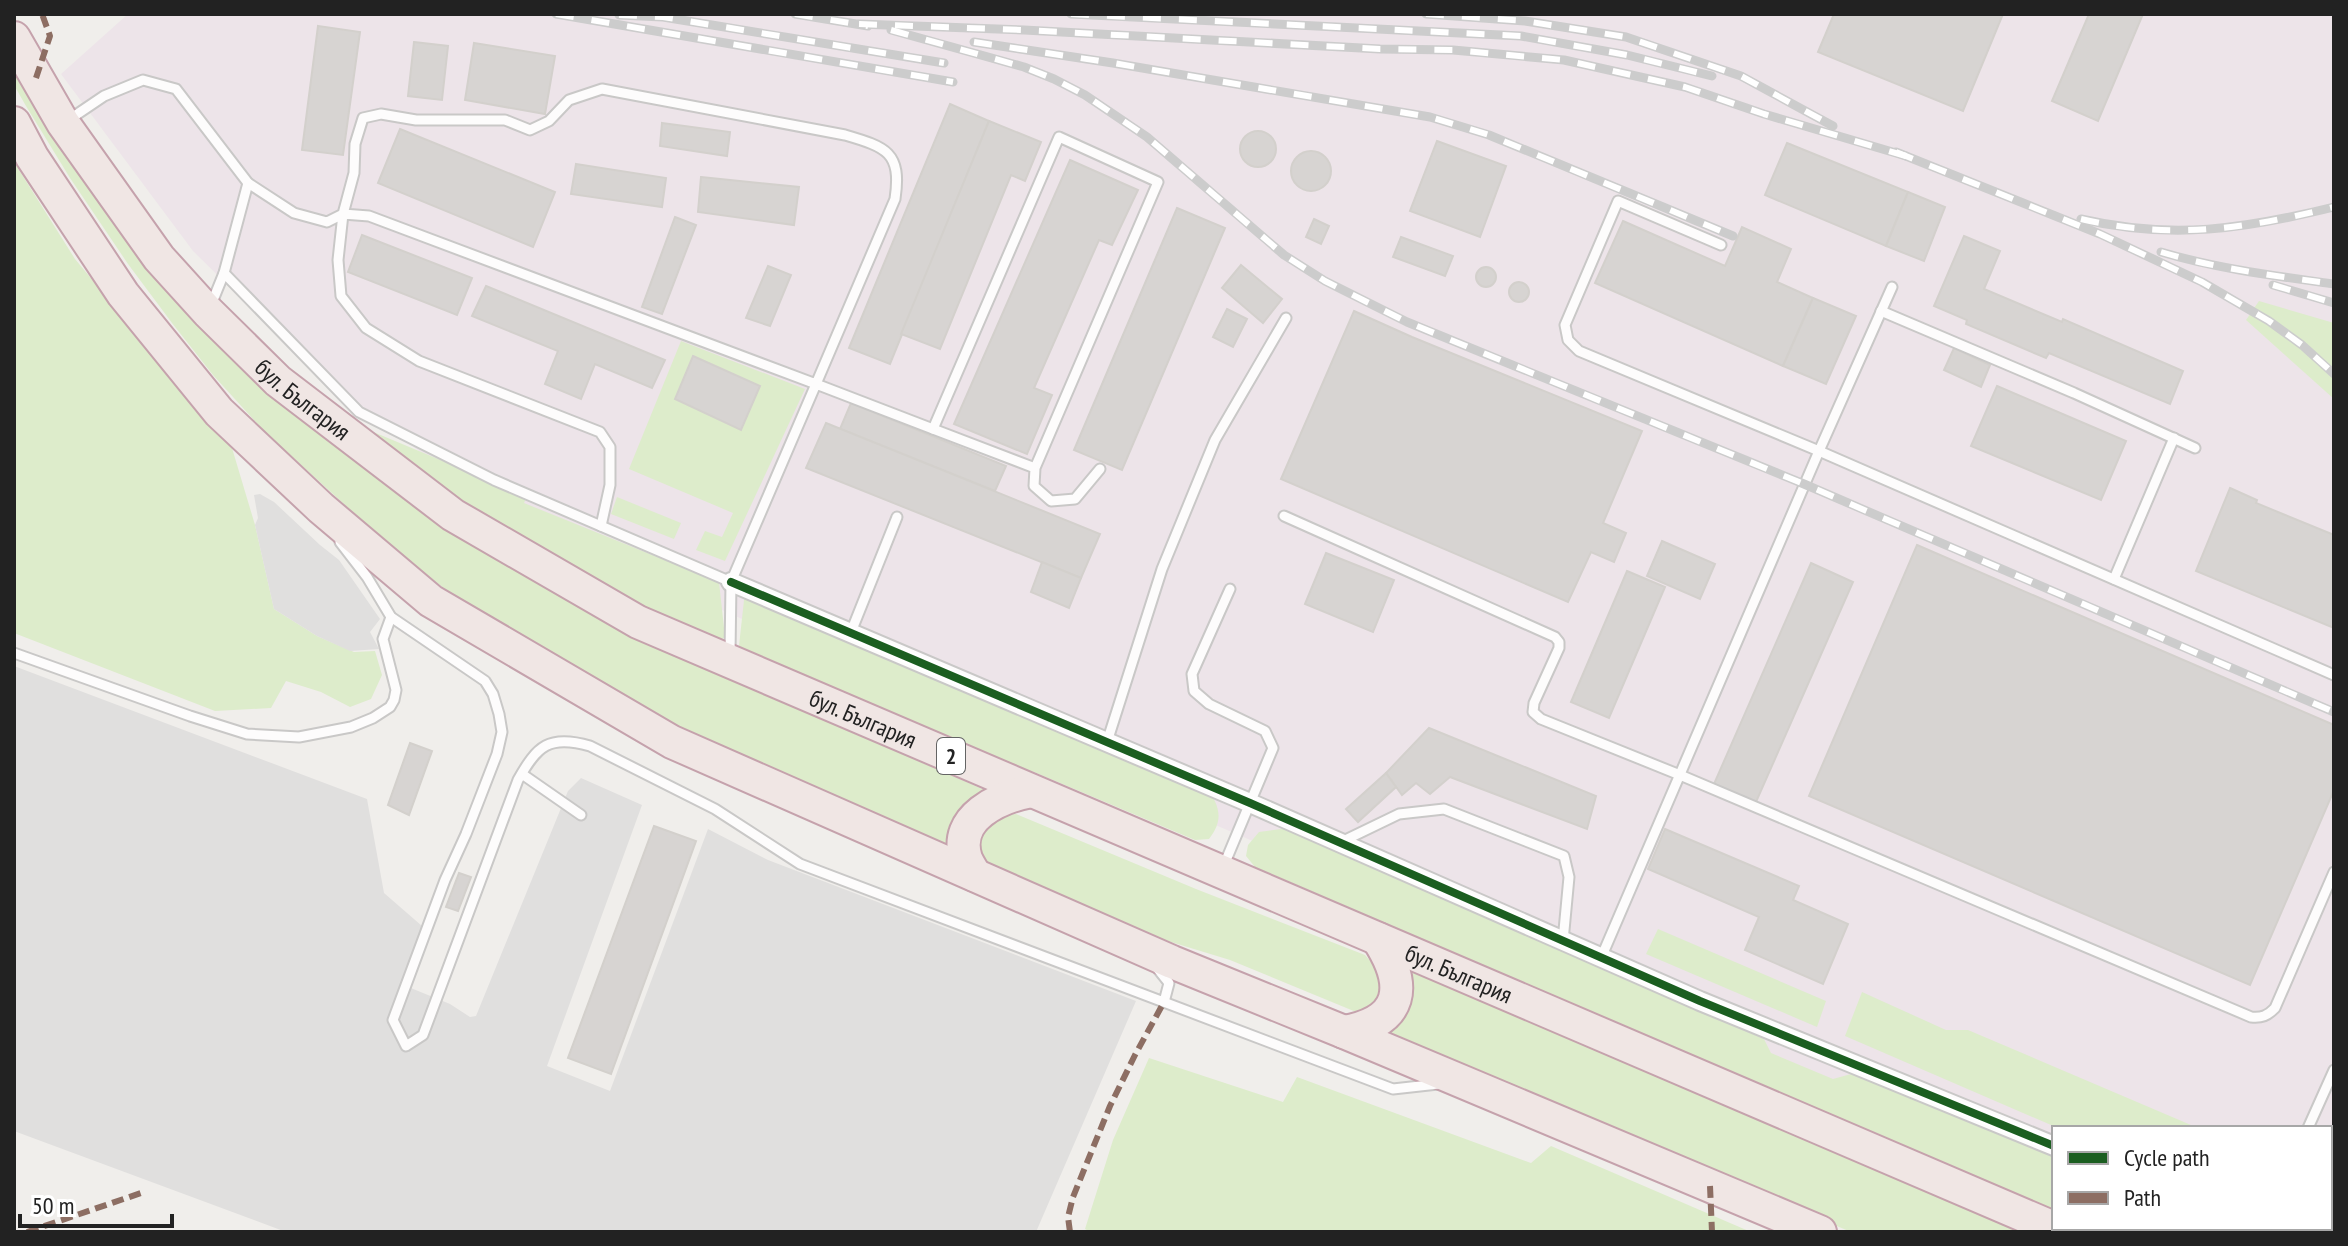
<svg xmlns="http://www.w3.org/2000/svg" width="2348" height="1246" font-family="'PT Sans Narrow',sans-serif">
<rect width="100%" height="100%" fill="#f0eeeb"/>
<polygon fill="#ede4e9" points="128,14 2334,14 2334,1232 2176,1232 2166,1228 2330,1228 2330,1128 2054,1128 2054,1181 1769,1062 919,698 565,540 442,468 327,383 193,251 61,74"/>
<g fill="#ddeccb">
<polygon points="14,64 261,373 696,663 989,792 955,855 716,749 512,636 449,592 392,548 264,431 213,375 172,323 128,264 70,178 26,106 14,85"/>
<polygon points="14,162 75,259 232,448 255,525 274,609 317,636 354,652 375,651 382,675 371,699 350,707 321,692 286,681 271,708 215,711 14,633"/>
<polygon points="2259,301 2334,323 2334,399 2246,320"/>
<polygon points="681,341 805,389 725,561 696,550 705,531 722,537 733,513 629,469"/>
<polygon points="359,426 527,496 524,503 719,582 725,637 713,645 636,610 475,513"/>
<polygon points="617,497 681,523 674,539 611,514"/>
<path d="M745 591 1205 786C1219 804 1225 819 1209 839L1195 840 1034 772 963 754 738 655Z"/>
<polygon points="1016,814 1196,889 1365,955 1384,976 1378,1006 1361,1014 1230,960 1135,931 987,865 977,851 977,830 995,816"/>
<polygon points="1288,828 1764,1039 1771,1053 1833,1079 1851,1074 2054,1153 2054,1215 1526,992 1464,957 1255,867 1246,856 1248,845 1259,832"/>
<polygon points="1658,929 1826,1001 1817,1027 1646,954"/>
<polygon points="1407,970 2030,1232 1851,1232 1378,1033"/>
<polygon points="1862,992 1946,1030 1968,1030 2198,1128 2058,1128 1845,1036"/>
<polygon points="1149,1058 1283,1102 1297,1077 1531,1163 1551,1146 1751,1232 1091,1232 1085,1229 1113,1140"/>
</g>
<g fill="#e0dfde">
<polygon points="260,494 274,502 320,545 339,560 380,619 370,632 379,649 350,651 317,636 274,609 255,525 258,518 254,495"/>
<polygon points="14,666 367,799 384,893 422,926 401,984 450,1004 470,1017 476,1016 568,791 581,778 642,805 547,1066 610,1091 708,829 768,860 1136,1001 1036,1232 286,1232 14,1131"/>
</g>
<g fill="#d7d4d2" stroke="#d3d0cc" stroke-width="2">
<polygon points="1834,14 2003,14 1963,111 1818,52"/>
<polygon points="2089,14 2143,14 2098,121 2052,101"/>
<polygon points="318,26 360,32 343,155 302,150"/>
<polygon points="414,42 448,46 442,100 408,96"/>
<polygon points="474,43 555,56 545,114 465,100"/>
<polygon points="950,104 989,121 890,364 849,348"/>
<polygon points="989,121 1041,142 1025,181 1011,175 940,349 901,334"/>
<polygon points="662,123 730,132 727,156 660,146"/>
<polygon points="400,129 555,192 533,247 378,183"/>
<circle cx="1258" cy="149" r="18"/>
<polygon points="1437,141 1506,166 1480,237 1410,211"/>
<polygon points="1787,143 1908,192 1886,246 1765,195"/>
<circle cx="1311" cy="171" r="20"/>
<polygon points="1070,160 1138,190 1112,245 1099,240 1034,388 1052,395 1027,454 954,424"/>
<polygon points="576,164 666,178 662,207 571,194"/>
<polygon points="701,177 799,187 794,225 698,212"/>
<polygon points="1908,192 1945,207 1924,261 1886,246"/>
<polygon points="1177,208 1225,228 1122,470 1074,450"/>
<polygon points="675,217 696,225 662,314 642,307"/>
<polygon points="1314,219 1329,226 1321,244 1306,237"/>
<polygon points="1623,221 1725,266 1742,227 1791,249 1777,282 1813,298 1783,366 1595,283"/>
<polygon points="362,235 472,278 457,315 348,272"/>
<polygon points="1964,236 2000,251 1984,289 2062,322 2063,319 2183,371 2170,404 2049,353 2046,358 1966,324 1967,320 1934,306"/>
<polygon points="1401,237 1453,256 1445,276 1393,257"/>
<polygon points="1241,265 1282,299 1263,323 1222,288"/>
<polygon points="768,266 791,275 770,326 746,318"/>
<circle cx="1486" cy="277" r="10"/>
<circle cx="1519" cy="292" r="10"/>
<polygon points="486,286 665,360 652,388 595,364 581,399 545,384 558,351 472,316"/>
<polygon points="1813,298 1856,316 1826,384 1783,366"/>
<polygon points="1227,309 1247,319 1233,347 1213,337"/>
<polygon points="1354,311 1412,337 1642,431 1603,523 1626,533 1614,562 1591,552 1568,602 1281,479"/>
<polygon points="1954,348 1990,365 1981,387 1944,370"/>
<polygon points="693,356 760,386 741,430 675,399"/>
<polygon points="1997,386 2126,441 2101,500 1971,446"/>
<polygon points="851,403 1006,466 995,491 840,429"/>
<polygon points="826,423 1100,534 1081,578 806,468"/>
<polygon points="2230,488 2257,500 2256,503 2334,535 2334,628 2196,571"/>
<polygon points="1662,541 1715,564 1700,599 1647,576"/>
<polygon points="1917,545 2334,725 2334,790 2250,985 1809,796"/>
<polygon points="1326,553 1394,580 1373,632 1305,604"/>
<polygon points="1042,562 1081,578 1069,608 1031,592"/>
<polygon points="1811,563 1853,582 1756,802 1714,784"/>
<polygon points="1627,571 1665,587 1609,718 1571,702"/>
<polygon points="1429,728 1596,796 1587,829 1450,777 1430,794 1416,783 1402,795 1386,773"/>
<polygon points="410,743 432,751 409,815 388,805"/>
<polygon points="1386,773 1396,787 1358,822 1346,809"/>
<polygon points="654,826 696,841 611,1074 568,1058"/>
<polygon points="1665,829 1799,886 1793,900 1848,924 1823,984 1745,950 1759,917 1648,869"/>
<polygon points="459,873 471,877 458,911 446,907"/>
</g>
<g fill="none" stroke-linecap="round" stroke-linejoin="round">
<g stroke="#c9c8c7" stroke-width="13">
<g id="service">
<polyline points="67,121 104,96 143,80 176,89 248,183 224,273 211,305"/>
<path d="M248 183 294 213 327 222 343 214 369 216 816 384 895 199C902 152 886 147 845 135L602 89 569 100 549 121 530 130 505 120H416L381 114 363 118 355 144 354 173 343 214 338 260 341 296 366 328 419 361 600 432 610 447V485L601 526"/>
<polyline points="1721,245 1618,201 1565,325 1568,340 1579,351 1819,451 2334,675"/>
<polyline points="224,273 359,412 494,480 731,582"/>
<polyline points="1881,311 2074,393 2195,448"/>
<polyline points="1035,468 933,429 1059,137 1158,182 1035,468 1034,486 1051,501 1075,499 1100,469"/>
<path d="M1284 516 1555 637 1559 642V648L1534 703 1533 712 1541 719 1680 775 2251 1017C2262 1018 2267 1016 2275 1008L2334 872"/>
<path d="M340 542 367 577 391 617 485 681 493 694 499 714 502 732 497 754 466 834 445 880 393 1020 406 1046 423 1035 518 780C537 746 549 734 590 746L715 809 800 864 1393 1089 1438 1084"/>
<polyline points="2114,579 2174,438"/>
<polyline points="851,632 897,517"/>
<polyline points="14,653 190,716 247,734 299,737 351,727 373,718 390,707 394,700 396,690 383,639 391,617"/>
<polyline points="730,654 731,582 816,384 933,429"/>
<polyline points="1107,742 1162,569 1215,440 1286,318"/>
<polyline points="522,774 581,815"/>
<polyline points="1341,842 1399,814 1444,809 1564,856 1569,877 1563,941"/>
<polyline points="1224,865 1273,748 1265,731 1209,704 1194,691 1192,674 1230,589"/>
<polyline points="1601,958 1819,451 1892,287"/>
<polyline points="1157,968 1169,983 1164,1002"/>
<polyline points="2308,1128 2334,1070"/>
</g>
</g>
<g stroke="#c9c8c7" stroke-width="22">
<g id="minor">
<polyline points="731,582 1250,803 1700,1001 2054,1146"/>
<polyline points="2252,1228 2262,1232"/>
<polyline points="2192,1232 2194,1228"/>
</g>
</g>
<g stroke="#c5a2ac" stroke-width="36">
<g id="trunk">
<path id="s1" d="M14 38 63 123 159 258 208 312 278 381 453 515 638 622 2063 1232"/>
<polyline points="14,123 32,157 123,294 219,412 321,508 431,601 672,742 1172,962 1344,1032 1820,1232"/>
<path d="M975 875C972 870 968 864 966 859 952 817 1000 797 1031 791"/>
<path d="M1344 1032C1404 1021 1408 986 1378 939"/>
</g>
</g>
<use href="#service" stroke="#fdfcfc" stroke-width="9"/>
<use href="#minor" stroke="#fdfcfc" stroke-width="18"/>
<use href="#trunk" stroke="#f0e6e4" stroke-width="32"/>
<g stroke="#ccc" stroke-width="9">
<g id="rail">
<polyline points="556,14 953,82"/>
<polyline points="795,14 868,26"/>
<polyline points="1071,14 1521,36 1627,55 1712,76"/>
<polyline points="1426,14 1525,21 1626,37 1741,76 1833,126"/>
<polyline points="619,15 663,17 944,63"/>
<polyline points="859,24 1024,30 1380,49 1453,50 1564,60 1685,87 1764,114 1906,156"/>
<polyline points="891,30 1024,67 1054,79 1085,95 1147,137 1284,255 1325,281 1407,322 1804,484 2334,712"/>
<polyline points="974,42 1113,63 1430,117 1489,135 1733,236"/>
<polyline points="1896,152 2100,234 2202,282 2269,321 2302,345 2334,374"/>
<path d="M2081 219C2172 240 2245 229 2334 207"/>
<path d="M2161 252C2218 269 2276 276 2334 284"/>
<polyline points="2273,285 2334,303"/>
</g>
</g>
<use href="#rail" stroke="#fff" stroke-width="6" stroke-dasharray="18" stroke-linecap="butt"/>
<g stroke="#8d6e63" stroke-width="6" stroke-dasharray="12 6" stroke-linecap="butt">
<polyline points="36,78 50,36 42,14"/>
<polyline points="1710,1186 1712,1232"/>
<polyline points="27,1232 141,1193"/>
<polyline points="1070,1232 1068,1217 1073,1197 1110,1106 1135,1055 1164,1002"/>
</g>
<g stroke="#fff" stroke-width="13">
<polyline id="cycleway" points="731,582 1250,803 1700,1001 2054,1146"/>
</g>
<use href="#cycleway" stroke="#1b5e20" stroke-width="8"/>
</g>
<g text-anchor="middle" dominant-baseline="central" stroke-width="8" stroke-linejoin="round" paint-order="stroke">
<rect fill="#fff" stroke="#646464" stroke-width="2" x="937" y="738" width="28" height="36" rx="6"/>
<g font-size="22" font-weight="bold" fill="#222">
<text x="951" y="756">2</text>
</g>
<g font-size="24" fill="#222" stroke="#fff">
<text stroke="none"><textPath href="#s1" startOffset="466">бул. България</textPath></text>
<text stroke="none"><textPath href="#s1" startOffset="1114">бул. България</textPath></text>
<text stroke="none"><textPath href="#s1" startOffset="1762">бул. България</textPath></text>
</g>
</g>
<rect width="2348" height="1246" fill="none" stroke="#222222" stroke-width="32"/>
<rect x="2052" y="1126" width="280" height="104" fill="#ffffff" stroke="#a7a7a7" stroke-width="2"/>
<rect x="2068" y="1152" width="40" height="12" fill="#1b5e20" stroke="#a7a7a7" stroke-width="2"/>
<text x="2124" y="1166" font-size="24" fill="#222222">Cycle path</text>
<rect x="2068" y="1192" width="40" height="12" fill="#8d6e63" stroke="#a7a7a7" stroke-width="2"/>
<text x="2124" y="1206" font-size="24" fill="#222222">Path</text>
<path d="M20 1214v12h152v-12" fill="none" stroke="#222222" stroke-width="4"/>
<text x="32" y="1214" font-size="24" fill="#222222" stroke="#ffffff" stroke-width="6" paint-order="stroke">50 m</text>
</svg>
